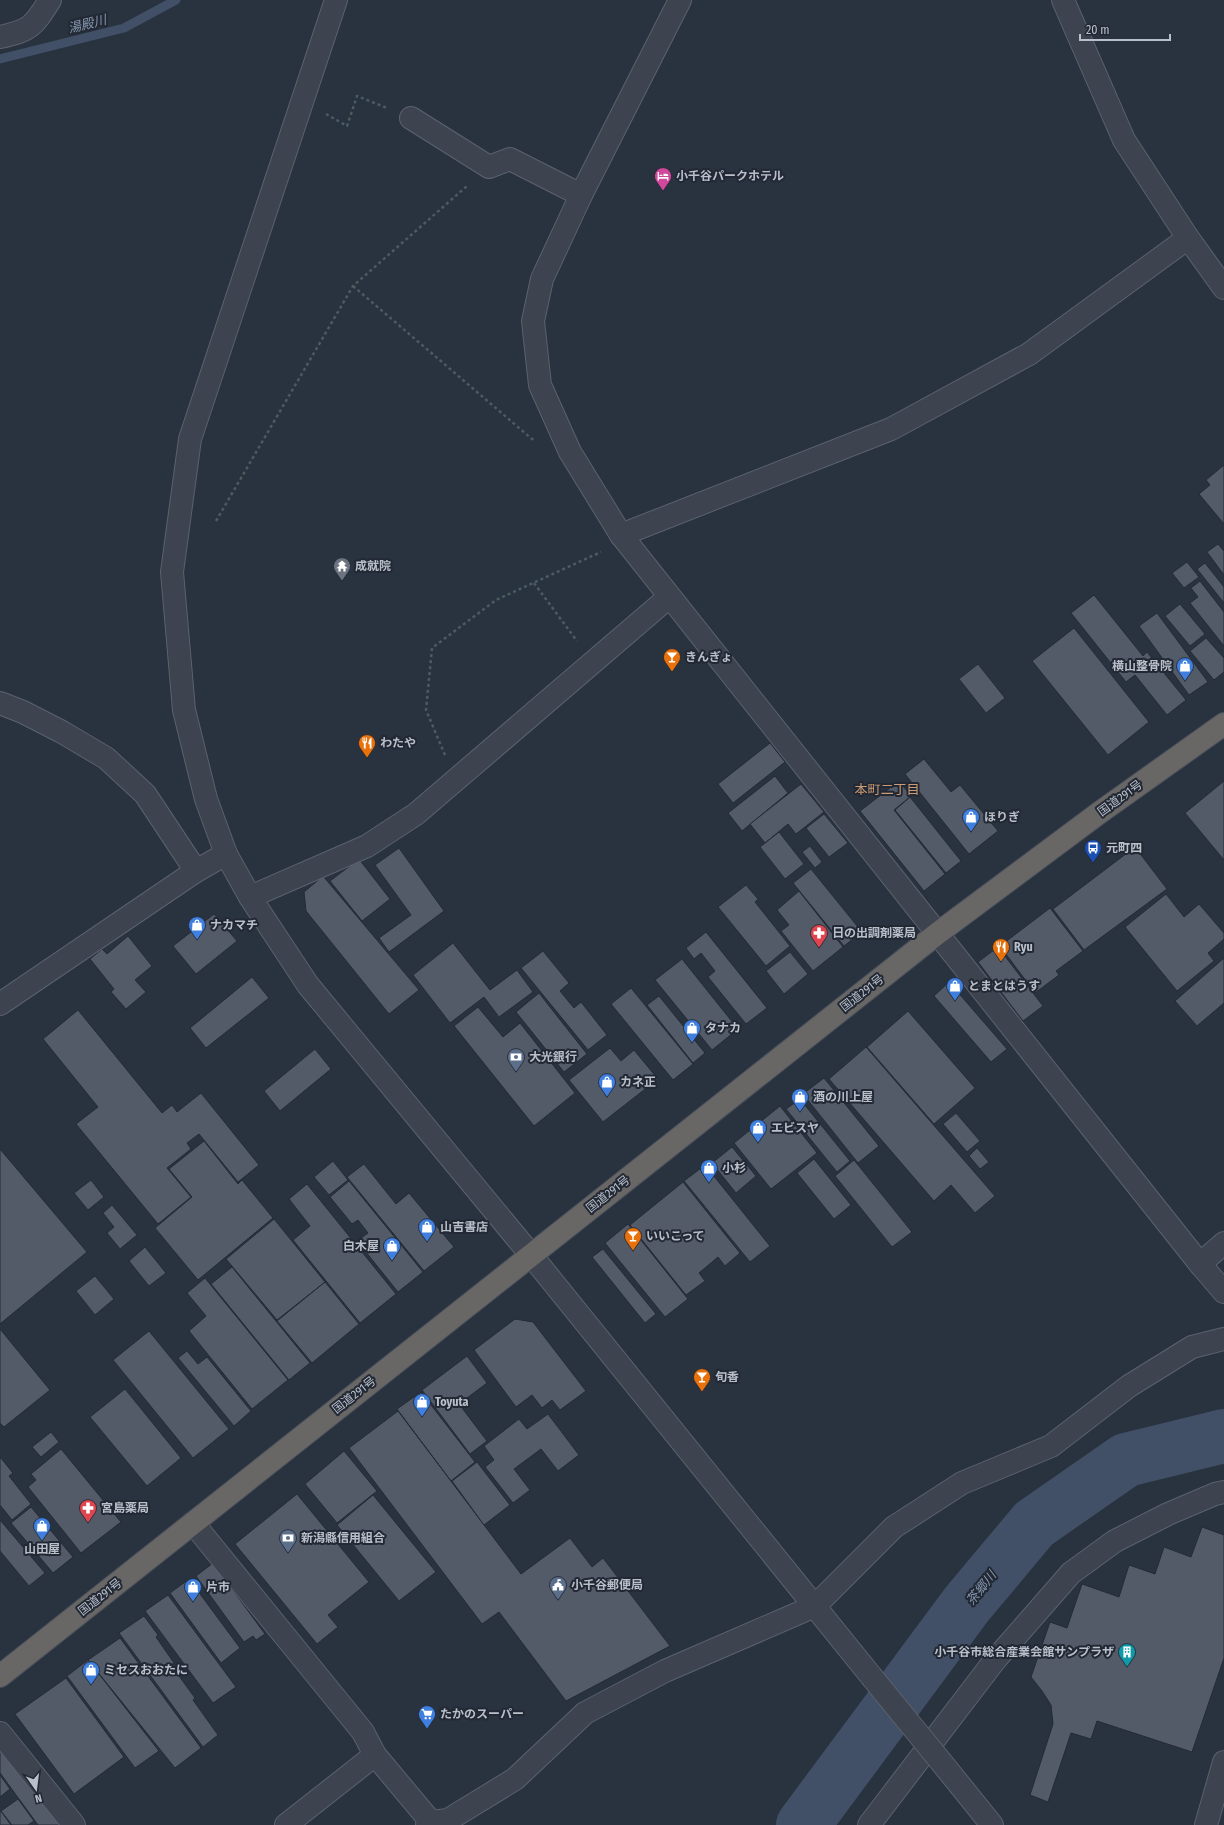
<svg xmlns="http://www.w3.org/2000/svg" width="1224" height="1825" font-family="'Fira Sans Condensed','Noto Sans JP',sans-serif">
<rect width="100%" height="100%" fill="#29323f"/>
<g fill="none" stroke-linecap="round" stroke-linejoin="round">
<polyline stroke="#415066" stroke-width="9" points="0,59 124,28 176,0"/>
<polyline stroke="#415066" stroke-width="54" points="803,1825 967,1604 1034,1524 1126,1460 1224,1436"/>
</g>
<g fill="#535b69" stroke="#242b36">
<polygon points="1224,465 1224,524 1199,494 1210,485 1206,480"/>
<polygon points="1218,544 1224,551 1224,575 1207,552"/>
<polygon points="1187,562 1199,577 1184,588 1172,573"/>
<polygon points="1205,563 1224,587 1224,603 1197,569"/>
<polygon points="1200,581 1224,612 1224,646 1190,603 1198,597 1191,588"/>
<polygon points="1094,595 1143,656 1147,652 1186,700 1167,715 1135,675 1126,682 1071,613"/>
<polygon points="1180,604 1205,634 1190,646 1165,616"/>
<polygon points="1157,613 1208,682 1189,695 1139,626"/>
<polygon points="1074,628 1149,722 1108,755 1032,661"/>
<polygon points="1206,638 1224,658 1224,672 1214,680 1190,651"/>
<polygon points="978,664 1005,698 986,713 959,679"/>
<polygon points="770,743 785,762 733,803 718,784"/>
<polygon points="924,759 951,792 960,785 998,831 969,854 905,774"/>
<polygon points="775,776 788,793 742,831 728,813"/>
<polygon points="899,781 911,796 894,810 945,874 924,891 860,811"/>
<polygon points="1224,781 1224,860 1185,813"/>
<polygon points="801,784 824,812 796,834 788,824 765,843 750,824"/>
<polygon points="910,797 961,861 946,873 895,810"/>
<polygon points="824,814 848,843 829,857 806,828"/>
<polygon points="779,832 804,864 785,879 760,847"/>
<polygon points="810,846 822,862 815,868 802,852"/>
<polygon points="1135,847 1167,889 1084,950 1053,909"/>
<polygon points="399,848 444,911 389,952 379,938 411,915 375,865"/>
<polygon points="359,859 390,899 362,921 330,881"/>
<polygon points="811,869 862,932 844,946 793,883"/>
<polygon points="323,876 419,990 389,1014 306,911 304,892"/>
<polygon points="746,885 758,899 755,902 790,946 766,966 718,907"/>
<polygon points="799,891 843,947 813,971 781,931 789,925 777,910"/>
<polygon points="1166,894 1184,917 1199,904 1224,933 1224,939 1208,953 1214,961 1177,991 1125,927"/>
<polygon points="1050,908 1083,951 1056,971 1059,975 1035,993 1000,946"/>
<polygon points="214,914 237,941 196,974 173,946"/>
<polygon points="706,932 767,1008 746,1024 708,977 715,971 701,953 694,959 686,948"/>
<polygon points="128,936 152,966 135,980 146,992 126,1009 111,992 114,989 90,959 102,949 107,954"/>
<polygon points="453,943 490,990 517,970 533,992 499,1017 484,997 450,1023 413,975"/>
<polygon points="998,947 1043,1006 1023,1021 978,962"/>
<polygon points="543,951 569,983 560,991 574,1008 581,1002 607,1035 588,1050 521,968"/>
<polygon points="790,952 808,974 784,994 766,971"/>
<polygon points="1224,958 1224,1003 1197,1026 1175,1001"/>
<polygon points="682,959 738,1029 712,1050 655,980"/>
<polygon points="252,977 269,998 206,1048 190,1028"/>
<polygon points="949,982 1007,1049 991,1062 934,996"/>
<polygon points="631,988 693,1064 673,1080 611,1004"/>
<polygon points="539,993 587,1054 564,1072 516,1012"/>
<polygon points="659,996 705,1053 693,1063 647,1005"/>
<polygon points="478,1007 503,1037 520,1023 575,1093 534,1126 454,1026"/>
<polygon points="78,1010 162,1113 172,1105 177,1112 201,1093 259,1165 238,1182 199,1134 187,1143 191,1149 167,1168 191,1197 158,1224 76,1124 98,1107 43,1039"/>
<polygon points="908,1011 975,1088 934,1124 867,1047"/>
<polygon points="866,1047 995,1196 975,1213 951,1185 934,1201 829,1079"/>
<polygon points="610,1048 621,1061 634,1050 658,1079 603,1122 569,1080"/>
<polygon points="315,1049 331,1069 280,1111 264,1091"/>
<polygon points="824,1078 879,1146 858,1163 803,1094"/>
<polygon points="800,1099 850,1161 837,1172 786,1109"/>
<polygon points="780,1106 817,1153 771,1189 734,1143"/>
<polygon points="956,1113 980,1141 967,1152 943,1124"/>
<polygon points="204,1141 238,1184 242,1180 273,1218 198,1280 155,1228 192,1197 169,1169"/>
<polygon points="732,1147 756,1176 736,1193 712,1163"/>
<polygon points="977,1148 989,1162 980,1169 969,1156"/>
<polygon points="0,1149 87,1252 0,1324"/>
<polygon points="814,1159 851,1205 834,1219 797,1173"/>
<polygon points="854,1160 912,1232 892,1247 835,1176"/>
<polygon points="333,1161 348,1180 329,1195 314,1177"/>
<polygon points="364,1164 396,1204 409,1193 454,1247 424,1271 347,1177"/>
<polygon points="705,1165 770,1246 750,1262 684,1181"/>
<polygon points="91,1180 104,1197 88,1210 74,1193"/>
<polygon points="349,1181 423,1272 398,1292 357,1241 368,1233 358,1220 352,1224 330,1197"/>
<polygon points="683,1182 740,1253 725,1266 718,1257 699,1273 705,1281 686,1295 630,1225"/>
<polygon points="307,1184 396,1294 360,1323 293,1240 310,1226 289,1199"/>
<polygon points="112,1205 137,1235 120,1249 107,1233 114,1227 103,1213"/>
<polygon points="274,1219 325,1282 277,1320 226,1259"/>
<polygon points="628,1224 688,1299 665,1317 605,1243"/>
<polygon points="145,1247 166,1273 149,1286 129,1261"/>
<polygon points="603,1249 656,1314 645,1323 592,1257"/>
<polygon points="232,1267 310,1363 289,1380 211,1284"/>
<polygon points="95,1276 114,1299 95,1315 76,1291"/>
<polygon points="205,1278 288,1380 252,1409 189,1331 206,1316 187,1293"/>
<polygon points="325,1282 359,1324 312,1363 277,1321"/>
<polygon points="515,1319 533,1322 586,1391 560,1410 552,1400 542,1408 532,1395 516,1407 474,1350"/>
<polygon points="0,1329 50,1390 4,1427 0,1423"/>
<polygon points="149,1331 229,1429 193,1458 113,1360"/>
<polygon points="187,1351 198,1364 207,1357 251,1411 234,1426 178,1358"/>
<polygon points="467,1356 487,1383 459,1404 487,1441 470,1454 422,1390"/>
<polygon points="125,1389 181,1458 147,1486 90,1417"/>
<polygon points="421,1392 475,1462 451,1481 397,1409"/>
<polygon points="398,1411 521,1574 570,1538 592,1567 603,1558 670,1646 566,1701 499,1612 482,1624 349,1448"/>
<polygon points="548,1414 579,1455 558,1471 541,1449 514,1469 530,1490 513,1503 485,1467 494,1460 484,1446 519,1419 527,1429"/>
<polygon points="51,1432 59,1442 41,1457 32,1447"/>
<polygon points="61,1449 121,1522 81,1553 28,1487 36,1480 31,1474"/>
<polygon points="344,1451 377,1491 337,1523 305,1484"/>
<polygon points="0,1457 13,1473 9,1476 31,1504 12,1520 0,1505"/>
<polygon points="477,1462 510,1505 484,1525 452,1481"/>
<polygon points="297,1494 369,1582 328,1615 338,1627 317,1644 235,1544"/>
<polygon points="373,1495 436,1572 399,1601 337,1525"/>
<polygon points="31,1507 73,1557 53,1573 11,1523"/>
<polygon points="0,1520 45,1573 29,1586 0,1551"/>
<polygon points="1202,1527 1224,1535 1224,1658 1192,1752 1097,1721 1091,1739 1071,1733 1048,1802 1030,1795 1053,1724 1051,1705 1042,1691 1031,1677 1050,1622 1067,1628 1082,1584 1119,1597 1129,1565 1155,1574 1164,1547 1191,1557"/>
<polygon points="213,1563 265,1634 256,1640 253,1636 244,1642 196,1576"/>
<polygon points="189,1579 240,1648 221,1663 170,1593"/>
<polygon points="168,1595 236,1687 213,1703 145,1611"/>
<polygon points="144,1616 158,1635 156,1637 174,1663 171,1665 195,1698 193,1700 218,1735 203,1747 119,1633"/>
<polygon points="120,1638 201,1748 175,1768 88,1660"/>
<polygon points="88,1660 159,1751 135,1768 67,1676"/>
<polygon points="66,1678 124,1757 74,1794 15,1714"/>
<polygon points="0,1738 64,1825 38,1825 0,1773"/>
<polygon points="0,1775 10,1789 0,1797"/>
<polygon points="18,1799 34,1821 28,1825 12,1825 1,1811"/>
<polygon points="0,1810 11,1825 0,1825"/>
</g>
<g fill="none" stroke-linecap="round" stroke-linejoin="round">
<g stroke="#5b626d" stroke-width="24">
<g id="minor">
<polyline points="680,0 581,195 542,279 533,321 540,385 570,452 621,535 1200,1264 1224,1292"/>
<polyline points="1063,0 1124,140 1188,238 1224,288"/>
<path d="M0 37C31 30 33 27 50 0"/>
<polyline points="411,118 489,167 510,159 581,195"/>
<polyline points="621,535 891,429 1029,354 1188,238"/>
<polyline points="0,703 23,712 62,732 106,758 145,794 196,871"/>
<polyline points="250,897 367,846 416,814 669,597"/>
<polyline points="0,1004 196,871 226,854"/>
<polyline points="1200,1264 1224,1243"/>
<polyline points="0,1733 74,1825"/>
<polyline points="286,1825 375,1755"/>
<polyline points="427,1825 431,1822 448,1820 515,1779 585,1713 665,1671 815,1606 894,1527 962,1483 1051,1446 1129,1386 1192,1347 1224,1339"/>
<polyline points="869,1825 995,1660 1071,1573 1115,1541 1168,1514 1215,1494 1224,1492"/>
<polyline points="1206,1825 1224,1762"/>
</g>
</g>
<g stroke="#5b626d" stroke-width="24">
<g id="tertiary">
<polyline points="336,0 190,439 172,572 184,710 206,799 226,854 250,897 308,985 531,1255 871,1676"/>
<polyline points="193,1523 363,1732 375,1755 431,1822"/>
<polyline points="942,1763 992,1825"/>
</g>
</g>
<g stroke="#484f5a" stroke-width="24">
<polyline id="trunk" points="0,1676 938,933 1099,813 1224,724"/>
</g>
<g stroke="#4b5c5f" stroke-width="2.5" stroke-dasharray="3 3" stroke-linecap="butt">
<polyline points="326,114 347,126 357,96 387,108"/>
<polyline points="353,286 532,439 536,440"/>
<polyline points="216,521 353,286 467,186"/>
<polyline points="534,583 577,641"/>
<polyline points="445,755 426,710 432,648 496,600 601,552"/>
</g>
<use href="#minor" stroke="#3d444f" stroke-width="22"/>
<use href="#tertiary" stroke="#3d444f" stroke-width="22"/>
<use href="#trunk" stroke="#686765" stroke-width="22"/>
<g stroke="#5b626d" stroke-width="24" stroke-linecap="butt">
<polyline id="tertiary-bridge" points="871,1676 942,1763"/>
</g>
<use href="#tertiary-bridge" stroke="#3d444f" stroke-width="22"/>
</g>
<defs>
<g id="hotel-pin" transform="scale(0.9)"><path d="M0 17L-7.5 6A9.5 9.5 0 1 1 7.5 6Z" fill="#d1479c" stroke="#222935"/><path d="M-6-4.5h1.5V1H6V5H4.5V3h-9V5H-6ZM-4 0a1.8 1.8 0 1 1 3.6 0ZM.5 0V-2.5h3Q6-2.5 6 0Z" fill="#fff"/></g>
<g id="temple-pin" transform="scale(0.9)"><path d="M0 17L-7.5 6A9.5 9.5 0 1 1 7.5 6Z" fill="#6b7280" stroke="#222935"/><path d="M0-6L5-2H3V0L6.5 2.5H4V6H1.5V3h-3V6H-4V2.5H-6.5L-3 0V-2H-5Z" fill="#fff"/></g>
<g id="bar-pin" transform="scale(0.9)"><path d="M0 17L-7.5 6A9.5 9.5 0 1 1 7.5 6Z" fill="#e8710a" stroke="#222935"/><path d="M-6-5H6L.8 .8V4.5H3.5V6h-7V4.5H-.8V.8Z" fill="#fff"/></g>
<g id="shop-pin" transform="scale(0.9)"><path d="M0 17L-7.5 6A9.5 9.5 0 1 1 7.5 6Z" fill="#3f7fe0" stroke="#222935"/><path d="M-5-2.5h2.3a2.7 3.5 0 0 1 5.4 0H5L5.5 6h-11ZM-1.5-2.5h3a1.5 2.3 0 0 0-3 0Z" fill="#fff"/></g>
<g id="restaurant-pin" transform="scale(0.9)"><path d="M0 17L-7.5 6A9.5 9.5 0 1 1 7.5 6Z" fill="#e8710a" stroke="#222935"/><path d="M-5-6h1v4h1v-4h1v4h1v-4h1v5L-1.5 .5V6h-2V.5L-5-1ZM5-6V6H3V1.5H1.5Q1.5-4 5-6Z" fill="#fff"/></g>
<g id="bus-pin" transform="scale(0.9)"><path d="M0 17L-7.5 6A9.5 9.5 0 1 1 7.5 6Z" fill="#1a4fb4" stroke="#222935"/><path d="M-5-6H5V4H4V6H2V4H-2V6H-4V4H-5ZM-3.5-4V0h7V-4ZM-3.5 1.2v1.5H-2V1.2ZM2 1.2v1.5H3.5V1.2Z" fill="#fff"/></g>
<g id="pharmacy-pin" transform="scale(0.9)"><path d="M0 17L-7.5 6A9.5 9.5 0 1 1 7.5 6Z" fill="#e0444e" stroke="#222935"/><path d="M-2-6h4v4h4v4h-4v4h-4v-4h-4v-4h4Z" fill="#fff"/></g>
<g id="bank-pin" transform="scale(0.9)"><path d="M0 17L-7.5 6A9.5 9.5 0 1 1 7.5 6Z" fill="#5c6f8a" stroke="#222935"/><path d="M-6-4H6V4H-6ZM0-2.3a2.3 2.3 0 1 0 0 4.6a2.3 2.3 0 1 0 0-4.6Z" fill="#fff"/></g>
<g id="civic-pin" transform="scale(0.9)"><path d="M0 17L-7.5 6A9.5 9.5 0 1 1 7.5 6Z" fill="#5c6f8a" stroke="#222935"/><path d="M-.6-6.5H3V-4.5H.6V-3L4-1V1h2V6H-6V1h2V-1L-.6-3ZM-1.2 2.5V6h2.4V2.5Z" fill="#fff"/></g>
<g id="building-pin" transform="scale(0.9)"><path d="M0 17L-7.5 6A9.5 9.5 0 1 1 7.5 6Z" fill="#0f9aa8" stroke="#222935"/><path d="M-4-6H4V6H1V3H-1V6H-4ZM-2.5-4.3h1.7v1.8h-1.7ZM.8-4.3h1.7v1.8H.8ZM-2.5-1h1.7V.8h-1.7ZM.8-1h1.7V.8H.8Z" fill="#fff"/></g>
<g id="supermarket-pin" transform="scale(0.9)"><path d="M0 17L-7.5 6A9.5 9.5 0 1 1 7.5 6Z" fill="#3f7fe0" stroke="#222935"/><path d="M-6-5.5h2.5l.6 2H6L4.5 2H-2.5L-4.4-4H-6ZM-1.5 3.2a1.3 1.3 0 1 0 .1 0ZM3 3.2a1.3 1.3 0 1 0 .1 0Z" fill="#fff"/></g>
</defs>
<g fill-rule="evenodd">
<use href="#hotel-pin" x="663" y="176"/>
<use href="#temple-pin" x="342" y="566"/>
<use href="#bar-pin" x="672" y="657"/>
<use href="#shop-pin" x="1185" y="666"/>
<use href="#restaurant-pin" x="367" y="743"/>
<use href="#shop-pin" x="971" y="817"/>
<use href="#bus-pin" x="1093" y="848"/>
<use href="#shop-pin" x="197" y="925"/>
<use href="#pharmacy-pin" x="819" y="933"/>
<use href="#restaurant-pin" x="1001" y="947"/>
<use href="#shop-pin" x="955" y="986"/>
<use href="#shop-pin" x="692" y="1028"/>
<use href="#bank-pin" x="516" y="1057"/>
<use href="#shop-pin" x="607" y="1082"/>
<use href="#shop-pin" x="800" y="1097"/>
<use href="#shop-pin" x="758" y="1128"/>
<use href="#shop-pin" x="709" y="1168"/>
<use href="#shop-pin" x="427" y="1227"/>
<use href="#bar-pin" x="633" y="1236"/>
<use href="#shop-pin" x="392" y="1246"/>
<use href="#bar-pin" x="702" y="1377"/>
<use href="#shop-pin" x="422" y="1402"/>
<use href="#pharmacy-pin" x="88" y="1508"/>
<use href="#shop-pin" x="42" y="1526"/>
<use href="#bank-pin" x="288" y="1538"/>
<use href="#civic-pin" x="558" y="1585"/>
<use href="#shop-pin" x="193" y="1587"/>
<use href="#building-pin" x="1127" y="1652"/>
<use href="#shop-pin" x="91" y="1670"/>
<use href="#supermarket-pin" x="427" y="1714"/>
</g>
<g text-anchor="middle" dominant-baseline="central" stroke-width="4" stroke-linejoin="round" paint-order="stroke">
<g font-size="12" font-weight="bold" fill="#bac0ca" stroke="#222935" text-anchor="start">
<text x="676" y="176">小千谷パークホテル</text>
<text x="355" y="566">成就院</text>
<text x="685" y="657">きんぎょ</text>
<text x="1172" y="666" text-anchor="end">横山整骨院</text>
<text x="380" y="743">わたや</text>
<text x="984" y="817">ほりぎ</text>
<text x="1106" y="848">元町四</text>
<text x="210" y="925">ナカマチ</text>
<text x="832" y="933">日の出調剤薬局</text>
<text x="1014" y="947">Ryu</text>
<text x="968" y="986">とまとはうす</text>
<text x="705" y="1028">タナカ</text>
<text x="529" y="1057">大光銀行</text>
<text x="620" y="1082">カネ正</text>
<text x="813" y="1097">酒の川上屋</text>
<text x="771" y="1128">エビスヤ</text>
<text x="722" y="1168">小杉</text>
<text x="440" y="1227">山吉書店</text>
<text x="646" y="1236">いいこって</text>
<text x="379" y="1246" text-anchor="end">白木屋</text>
<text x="715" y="1377">旬香</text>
<text x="435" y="1402">Toyuta</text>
<text x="101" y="1508">宮島薬局</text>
<text x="301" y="1538">新潟縣信用組合</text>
<text x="42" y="1549" text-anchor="middle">山田屋</text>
<text x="571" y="1585">小千谷郵便局</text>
<text x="206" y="1587">片市</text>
<text x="1114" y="1652" text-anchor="end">小千谷市総合産業会館サンプラザ</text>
<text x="104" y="1670">ミセスおおたに</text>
<text x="440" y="1714">たかのスーパー</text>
</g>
<g font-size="12" fill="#bac0ca" stroke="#222935">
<text transform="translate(1120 798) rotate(-36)">国道291号</text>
<text transform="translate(862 993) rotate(-38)">国道291号</text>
<text transform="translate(608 1194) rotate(-38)">国道291号</text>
<text transform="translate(354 1395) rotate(-38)">国道291号</text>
<text transform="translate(100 1597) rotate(-38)">国道291号</text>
</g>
<g font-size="13" font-style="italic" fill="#8596ad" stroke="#222935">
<text transform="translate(87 24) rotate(-14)">湯殿川</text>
<text transform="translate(981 1588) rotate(-51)">茶郷川</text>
</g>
<g font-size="13" fill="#ca9b74" stroke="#222935">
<text x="887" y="789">本町二丁目</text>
</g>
</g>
<g transform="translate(36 1789) rotate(166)" stroke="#222935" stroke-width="3" paint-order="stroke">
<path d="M0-3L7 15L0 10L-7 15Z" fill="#bac0ca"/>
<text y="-6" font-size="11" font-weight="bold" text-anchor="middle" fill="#bac0ca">N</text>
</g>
<path d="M1080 34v6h90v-6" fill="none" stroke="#bac0ca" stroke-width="2"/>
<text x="1086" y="34" font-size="12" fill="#bac0ca" stroke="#222935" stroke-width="3" paint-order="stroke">20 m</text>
</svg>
